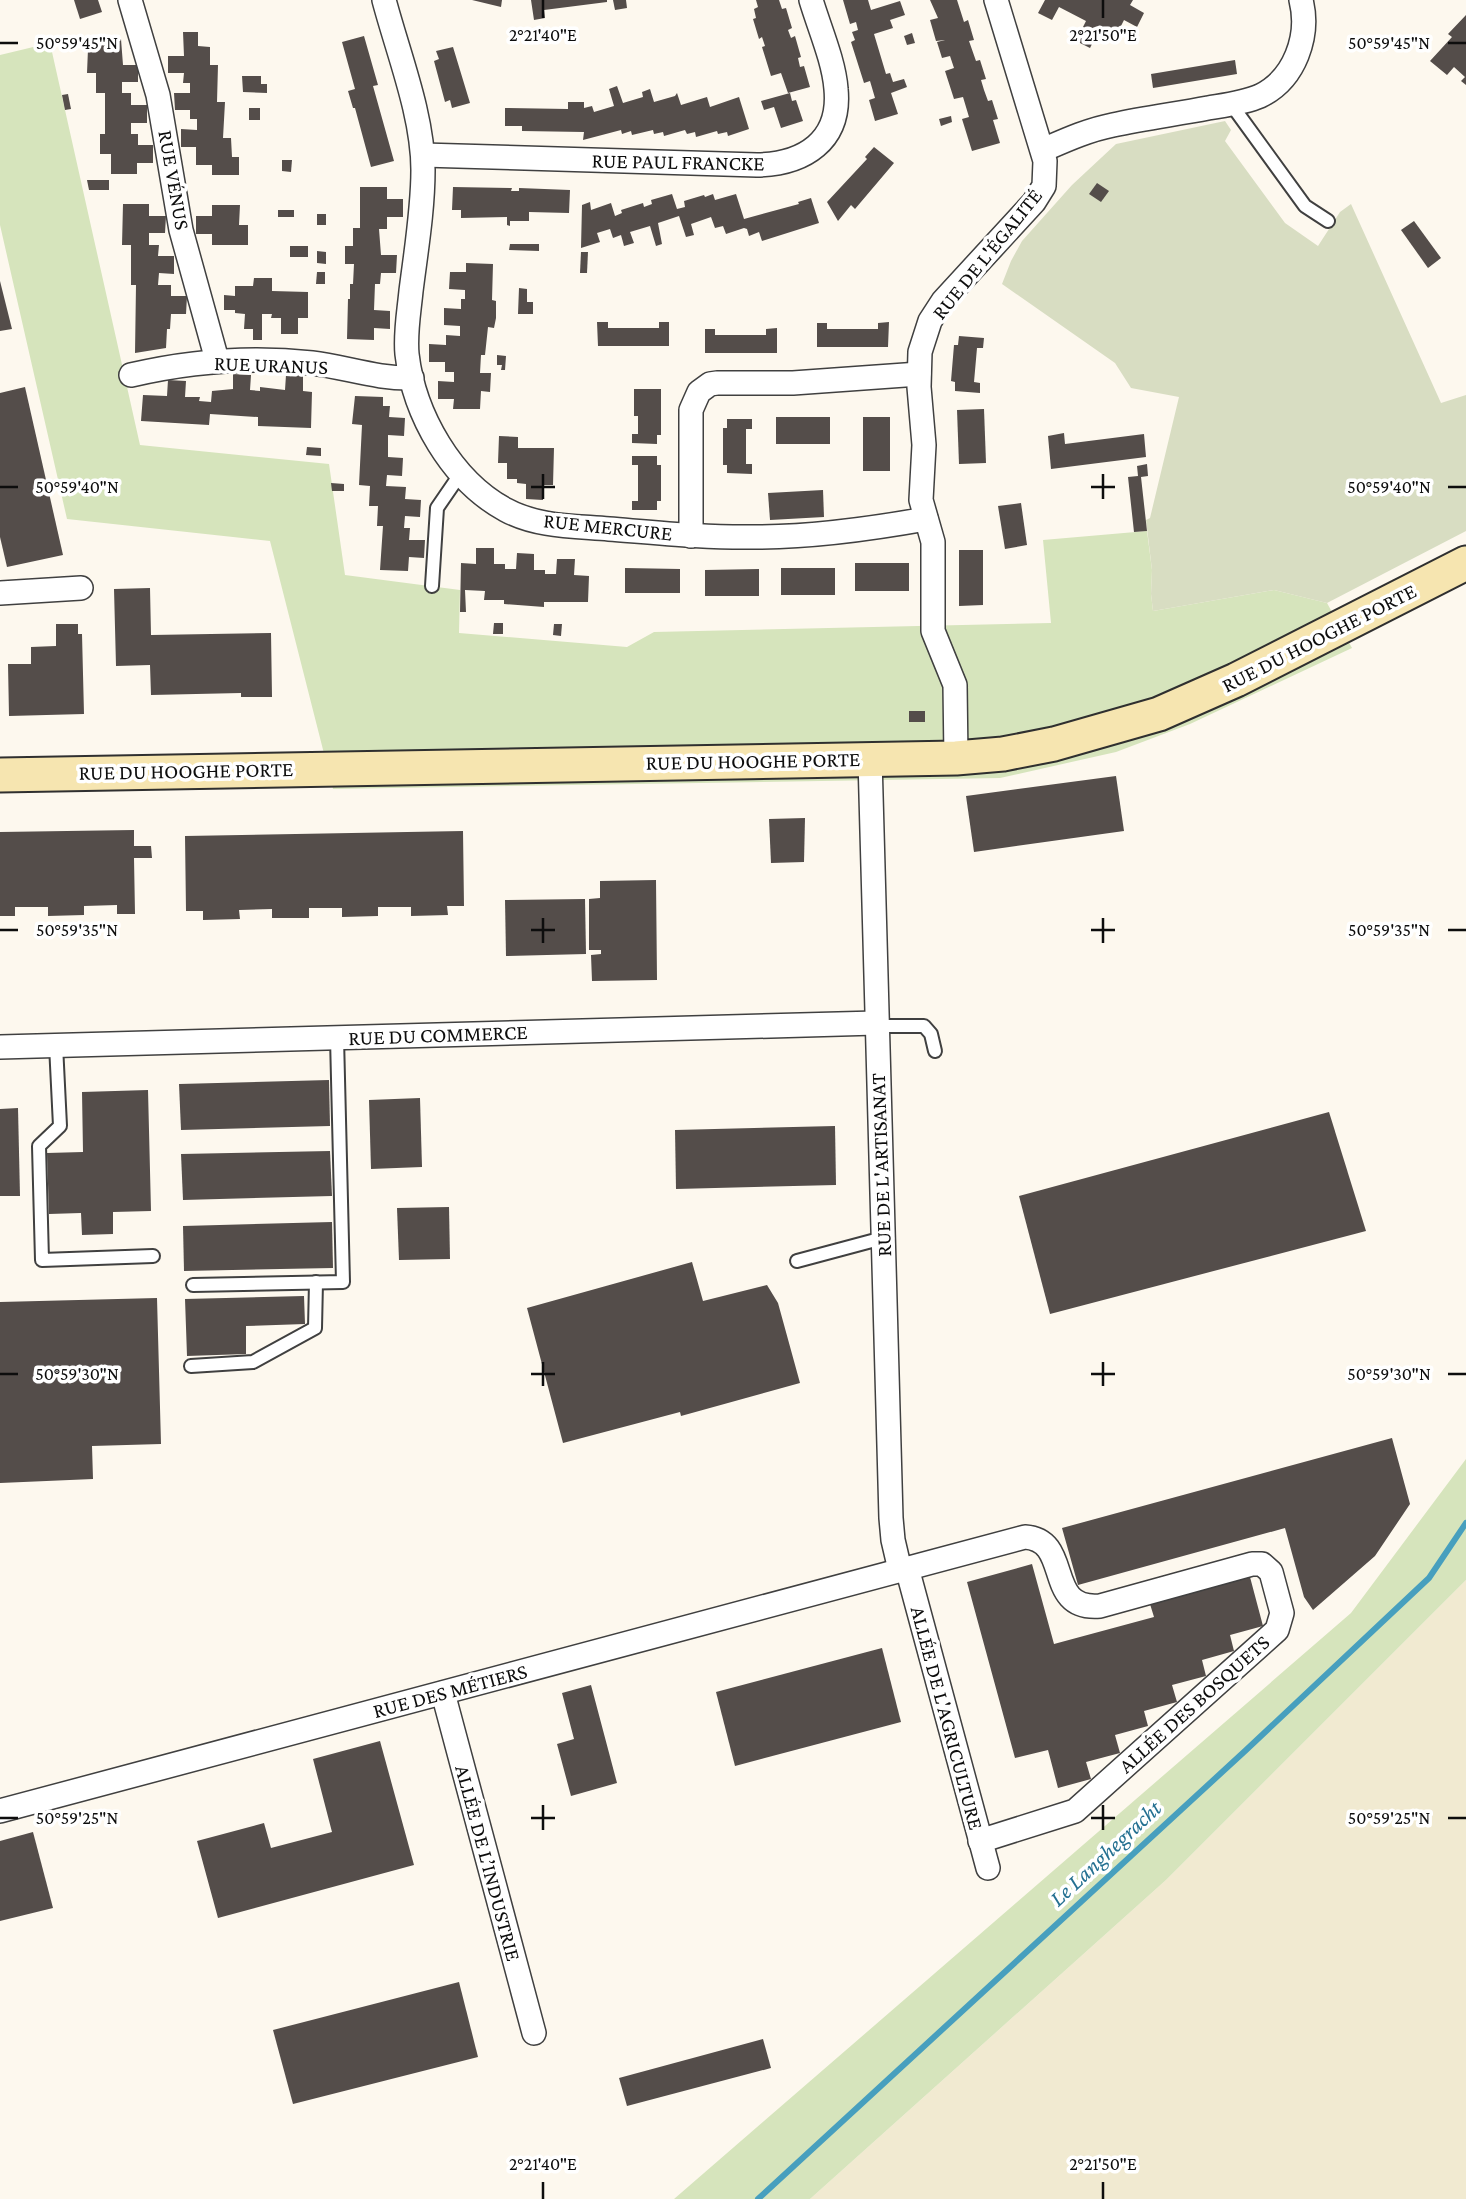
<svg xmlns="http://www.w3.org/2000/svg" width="1466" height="2199" font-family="'Crimson Pro',serif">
<rect width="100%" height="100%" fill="#fdf8ee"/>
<polygon fill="#f1ead1" points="1466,1580 1466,2199 810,2199 1166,1880"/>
<g fill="#d6e4bc">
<polygon points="50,43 140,445 329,464 345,575 460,590 459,633 627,647 654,632 1051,623 1043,540 1147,531 1152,570 1151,594 1153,611 1274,590 1327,603 1352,648 1190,724 1116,752 1000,778 333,789 270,541 67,519 0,225 0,55"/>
<polygon points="1466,1459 1466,1580 1166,1880 810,2199 674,2199 1351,1613"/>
</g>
<polygon fill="#d8ddc2" points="1225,121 1231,130 1225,141 1285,223 1318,246 1340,212 1351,204 1441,403 1466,395 1466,531 1327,603 1274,590 1153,611 1151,594 1152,570 1146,520 1150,518 1179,397 1131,388 1115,363 1002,284 1011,261 1022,241 1072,185 1116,144"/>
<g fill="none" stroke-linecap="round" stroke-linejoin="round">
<polyline stroke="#479fbe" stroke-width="6" points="758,2199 1245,1751 1429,1578 1466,1523"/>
</g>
<g fill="#544d4a">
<polygon points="74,0 98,0 102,12 80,19"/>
<polygon points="472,0 502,0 501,7"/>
<polygon points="531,0 607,0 607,2 544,10 545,18 534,20"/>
<polygon points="613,0 626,0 627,8 615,10"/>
<polygon points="756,0 779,0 782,9 786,8 792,28 788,30 791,38 795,36 801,57 798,58 800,67 804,66 810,87 788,93 781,73 771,76 762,47 765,46 762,37 759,39 753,19 756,18 754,9 758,7"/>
<polygon points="843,0 868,0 871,10 900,1 905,15 890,20 893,28 874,34 886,74 890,73 893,82 904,79 907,87 891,93 898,114 875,121 869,100 875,98 870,81 864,83 851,42 855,40 852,32 858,30 856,22 850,24"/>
<polygon points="930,0 957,0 964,22 968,20 974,40 969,41 976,61 980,60 986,79 981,80 984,90 988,101 992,100 998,119 993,120 1000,143 972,151 962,119 969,117 963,97 954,99 945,71 954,68 950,56 942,58 937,42 945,40 936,41 930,20 938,18"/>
<polygon points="1045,0 1133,0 1130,5 1144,13 1137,27 1124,20 1116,36 1100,28 1090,48 1076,41 1086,21 1059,7 1052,20 1038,13"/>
<polygon points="1466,15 1466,85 1461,81 1465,77 1454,67 1447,75 1430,61 1452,37 1448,34"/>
<polygon points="183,32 198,32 198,46 210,47 210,65 218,65 217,102 225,102 223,138 231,138 232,157 239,157 239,175 212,175 212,165 196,165 196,147 181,147 181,129 197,130 197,119 190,119 190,110 175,110 174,93 190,93 190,83 183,83 184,73 168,73 168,56 184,56"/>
<polygon points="912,33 915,43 907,45 904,36"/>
<polygon points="364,36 378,85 373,86 394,161 371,167 355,108 353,108 348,91 355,89 342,42"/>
<polygon points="95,39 121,39 123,65 138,65 138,82 122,82 122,93 131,93 131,105 147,105 147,123 131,123 131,134 138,134 138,145 153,145 153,163 137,163 137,174 111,174 111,154 100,154 100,134 105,134 105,93 96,93 96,73 87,73 88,49 95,50"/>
<polygon points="453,47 470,103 452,108 450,100 445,102 434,61 439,59 436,51"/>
<polygon points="1235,60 1237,74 1153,88 1151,74"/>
<polygon points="242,76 261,76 261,84 267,84 267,93 243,92"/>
<polygon points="617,86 623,103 643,97 642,92 650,89 654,102 675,96 677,93 681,105 707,97 710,107 739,97 749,129 728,136 727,132 718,134 717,131 696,137 695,132 687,134 685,130 664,136 663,132 654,134 653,130 632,135 631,131 622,134 621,130 583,140 584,132 522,131 522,126 505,126 505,108 568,109 568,102 584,102 584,108 592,106 594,112 614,106 609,89"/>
<polygon points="790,93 792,101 796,100 803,121 781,128 774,107 764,110 761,101"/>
<polygon points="68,94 71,109 65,110 62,95"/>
<rect x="249" y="108" width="11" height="12"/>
<polygon points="951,116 952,122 941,126 939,119"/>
<polygon points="874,147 894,163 855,209 851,205 838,221 827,202 867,159 865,157"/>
<polygon points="282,160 292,160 291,172 282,171"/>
<polygon points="87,180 109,180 109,190 89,190"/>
<polygon points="1097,183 1109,191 1101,202 1089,194"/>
<polygon points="360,187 387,187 387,199 403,199 403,217 387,217 387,229 379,229 381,255 397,255 396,273 381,273 380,284 375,284 374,310 390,311 390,329 374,328 374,340 347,339 348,299 350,299 350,284 353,284 354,264 345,264 345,246 353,246 353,228 360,228"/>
<polygon points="453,187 512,188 511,191 519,191 519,188 570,190 569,213 529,212 529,221 510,221 510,226 507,225 507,217 461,218 461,210 452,210"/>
<polygon points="672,194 677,209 685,207 684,201 704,195 705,197 713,194 715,200 736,194 744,219 799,204 798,202 811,198 819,223 762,241 759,232 749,236 747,229 744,228 726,234 723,226 715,228 711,217 691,224 694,235 686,237 679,216 658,223 662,244 656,246 650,226 630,232 634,243 624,246 621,235 613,238 610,229 597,233 600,242 581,248 582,205 590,202 591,210 611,203 615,216 622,213 621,210 643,203 644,207 652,204 651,200"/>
<polygon points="123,204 149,204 149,216 166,216 165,233 149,233 149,245 159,245 158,256 174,256 174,274 159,273 158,285 171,285 171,296 187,296 186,314 171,314 170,329 167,329 166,348 135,353 136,285 131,285 131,245 122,245"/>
<polygon points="212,205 240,205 239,225 248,225 248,245 212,245 212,234 196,234 196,216 212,216"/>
<rect x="278" y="210" width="16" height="7"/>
<rect x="317" y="214" width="9" height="11"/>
<polygon points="1414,221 1441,258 1428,268 1401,230"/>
<polygon points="510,244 539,244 539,251 509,250"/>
<rect x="290" y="246" width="18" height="11"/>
<polygon points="317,251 326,252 326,264 317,263"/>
<polygon points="581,252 588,252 587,273 580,273"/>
<polygon points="466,263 493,264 492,300 496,301 496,318 494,328 488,327 485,355 481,355 480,373 491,373 490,392 481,391 480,409 453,409 454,399 438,399 438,381 454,382 454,372 445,372 445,362 429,362 429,344 446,345 446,335 460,336 460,326 444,325 444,308 461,309 461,299 465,299 465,290 449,289 450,272 466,272"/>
<polygon points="317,272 325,272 325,284 316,284"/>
<polygon points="254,278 272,278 272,291 308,292 308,318 298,318 298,334 281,334 281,318 271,318 272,314 262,314 262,340 253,340 253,329 244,329 245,314 235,313 235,310 224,310 224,295 235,296 235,286 253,286"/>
<polygon points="0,281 12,329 0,331"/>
<polygon points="519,288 527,289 527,302 533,302 533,314 518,314"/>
<polygon points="597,322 608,322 608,328 659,328 659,322 669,322 669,346 598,346"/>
<polygon points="889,322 888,347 817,347 817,323 827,323 827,329 878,329 878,323"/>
<polygon points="777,328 777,353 705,353 705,329 715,329 715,335 766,335 766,329"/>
<polygon points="959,336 984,338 983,348 977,348 974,382 980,383 980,393 955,391 955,382 951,381 954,345 958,345"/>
<polygon points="497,355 506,356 505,370 501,370 502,365 497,365"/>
<polygon points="233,374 251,375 250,390 260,391 260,387 285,390 286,375 303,375 303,391 312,392 311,428 258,426 258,417 210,414 209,425 141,421 143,395 167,396 168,380 186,381 185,397 200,397 199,401 211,402 212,391 233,389"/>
<polygon points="25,387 63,555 7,567 0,537 0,393"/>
<polygon points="634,389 661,389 661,435 657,435 657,444 632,443 632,434 638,434 638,416 634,416"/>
<polygon points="355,396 383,397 383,406 390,406 389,417 405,418 404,436 388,435 388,457 403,458 402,476 387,475 386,486 406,487 405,499 421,500 420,517 405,516 404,528 410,528 409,540 425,540 424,558 409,557 408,571 380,570 383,526 377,526 378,506 369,506 370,486 359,485 362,425 352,424"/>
<polygon points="984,409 986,463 959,464 957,410"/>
<rect x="776" y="417" width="54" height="27"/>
<rect x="863" y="417" width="27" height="54"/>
<polygon points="727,419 752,419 752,429 746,429 746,464 752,464 752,474 727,473 727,465 723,465 723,428 727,428"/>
<polygon points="1064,433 1065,444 1144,434 1146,457 1051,469 1048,436"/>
<polygon points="499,436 518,437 518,448 554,448 553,485 543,485 543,500 526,499 526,484 517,483 517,479 507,479 507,463 498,463"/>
<polygon points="307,447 321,448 321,456 306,455"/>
<polygon points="632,456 657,456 657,465 661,465 661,501 657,501 657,510 632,510 632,501 638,501 638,465 632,465"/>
<polygon points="1147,464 1148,476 1141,477 1147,531 1134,532 1128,477 1138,476 1137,466"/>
<polygon points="331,483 344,484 344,491 332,491"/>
<polygon points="823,490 824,517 770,520 768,493"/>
<polygon points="1021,503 1027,545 1005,549 998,506"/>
<polygon points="476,548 494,548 494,564 505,564 505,569 516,569 517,553 534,554 534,570 545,570 545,574 556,574 557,559 575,559 574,575 589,576 588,602 544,602 544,607 504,604 504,600 484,600 485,591 465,590 466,612 460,612 461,563 476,564"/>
<polygon points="959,550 983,550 983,605 959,606"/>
<rect x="855" y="563" width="54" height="28"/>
<polygon points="625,568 680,569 680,593 625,593"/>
<rect x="781" y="568" width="54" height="27"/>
<polygon points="759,569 759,596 705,596 705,570"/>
<polygon points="150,588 151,635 271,633 272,697 241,697 241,693 151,695 150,665 116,666 114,589"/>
<polygon points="494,623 503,623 503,634 493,634"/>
<polygon points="56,624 78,624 78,634 82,634 84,714 9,716 8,664 31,664 31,647 56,646"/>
<polygon points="554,624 562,624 561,636 553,635"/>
<rect x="909" y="711" width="16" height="11"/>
<polygon points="1116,776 1124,831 974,852 966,796"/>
<polygon points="805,818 804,862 771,863 769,819"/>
<polygon points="134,830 134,846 151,846 152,858 134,858 135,914 117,914 117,905 84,906 84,915 48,916 48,907 15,907 15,916 0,916 0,832"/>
<polygon points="463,831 464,906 447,906 448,915 411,916 411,907 378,907 378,916 342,917 342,908 309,908 309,918 272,918 272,909 239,910 240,919 203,920 203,911 186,911 185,836"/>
<polygon points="656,880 657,980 592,981 591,955 601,954 601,950 589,950 589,899 600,898 600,881"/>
<polygon points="585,899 586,954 506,956 505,900"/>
<polygon points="329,1080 330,1126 181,1130 179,1084"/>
<polygon points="148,1090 151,1211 113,1212 113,1234 82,1235 81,1213 49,1214 47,1153 83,1152 82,1092"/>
<polygon points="420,1098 422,1167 371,1169 369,1100"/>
<polygon points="18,1108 20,1196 0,1196 0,1109"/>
<polygon points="1329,1112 1366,1231 1050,1314 1019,1196"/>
<polygon points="835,1126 836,1185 676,1189 675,1130"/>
<polygon points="330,1151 332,1196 183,1200 181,1154"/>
<polygon points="449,1207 450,1259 399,1260 397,1208"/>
<polygon points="332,1222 333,1268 184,1271 183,1226"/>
<polygon points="692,1262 703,1301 767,1285 778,1303 800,1383 681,1416 680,1412 563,1443 527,1308"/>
<polygon points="304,1296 305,1324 246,1326 246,1354 187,1356 185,1299"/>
<polygon points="157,1298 161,1444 92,1446 93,1479 0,1483 0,1302"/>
<polygon points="1392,1438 1410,1504 1375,1556 1313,1610 1304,1597 1285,1528 1078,1585 1062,1528"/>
<polygon points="1032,1564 1054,1644 1154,1617 1150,1604 1250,1577 1263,1626 1230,1635 1234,1651 1202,1660 1206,1676 1172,1685 1177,1702 1144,1711 1148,1726 1115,1735 1120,1753 1086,1762 1091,1779 1058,1788 1048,1750 1015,1758 967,1582"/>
<polygon points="882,1648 901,1722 735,1766 716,1692"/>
<polygon points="591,1685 617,1783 571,1796 557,1744 574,1739 562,1693"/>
<polygon points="380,1741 414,1865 218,1918 197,1841 264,1823 271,1848 332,1832 313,1759"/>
<polygon points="33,1832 53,1908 0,1921 0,1841"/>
<polygon points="459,1982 478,2057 293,2104 273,2030"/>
<polygon points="763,2039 771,2068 627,2106 619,2078"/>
</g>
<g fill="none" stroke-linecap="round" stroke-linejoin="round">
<g stroke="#404040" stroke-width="16">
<g id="lane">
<polyline points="1231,104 1305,206 1328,221"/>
<polyline points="432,586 437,508 461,473"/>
<polyline points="876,1026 924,1026 931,1034 935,1051"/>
<polyline points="56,1045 60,1126 39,1146 42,1260 153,1256"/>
<polyline points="797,1261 883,1238"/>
<polyline points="193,1285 343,1282 337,1038"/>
<polyline points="191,1366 253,1362 315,1328 316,1282"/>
</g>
</g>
<g stroke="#404040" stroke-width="26">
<g id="street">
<polyline points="130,0 158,95 181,230 217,360"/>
<path d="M384 0C398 53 423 115 423 170 423 210 416 251 411 291 409 312 405 333 407 354 414 415 452 481 506 510 537 527 575 526 609 529 659 533 708 538 757 537 814 537 870 529 926 519"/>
<path d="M1043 150C1066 140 1088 130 1113 125 1145 118 1177 114 1208 108 1226 105 1244 103 1260 96 1295 79 1310 36 1301 0"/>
<path d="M423 155 757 165C804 164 841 141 836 89 834 61 819 27 811 0"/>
<path d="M131 375C191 361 250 356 312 363 345 367 378 379 412 378"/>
<polyline points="691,536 691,410 699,392 710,384 717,383 793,383 919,374"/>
<polyline points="0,593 81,588"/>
<polyline points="956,758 955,685 933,631 933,542 921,500 924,445 919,387 920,352 930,321 943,301 1034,202 1044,186 1045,161 996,0"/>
<polyline points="870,759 891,1518 893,1540 900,1570"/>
<polyline points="0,1047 876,1023"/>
<polyline points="907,1568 988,1868"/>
<polyline points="443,1693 534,2033"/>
<path d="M0 1811 1025 1537C1073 1540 1043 1611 1100 1606L1252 1564H1262L1271 1572 1282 1613 1277 1630 1075 1811 980 1841"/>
</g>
</g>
<g stroke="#2f2f2f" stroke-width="37">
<polyline id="secondary" points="0,775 956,758 1003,754 1054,744 1159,714 1236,680 1466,563"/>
</g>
<use href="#lane" stroke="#fff" stroke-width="12"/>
<use href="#street" stroke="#fff" stroke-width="23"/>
<use href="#secondary" stroke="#f6e5b0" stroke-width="33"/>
</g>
<path fill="none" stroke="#0d0d0d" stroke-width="2.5" d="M543 0V18M1103 0V18M0 43H18M1448 43H1466M543 474V499M1103 474V499M0 487H18M531 487H555M1091 487H1115M1448 487H1466M543 918V943M1103 918V943M0 930H18M531 930H555M1091 930H1115M1448 930H1466M543 1362V1386M1103 1362V1386M0 1374H18M531 1374H555M1091 1374H1115M1448 1374H1466M543 1805V1830M1103 1805V1830M0 1818H18M531 1818H555M1091 1818H1115M1448 1818H1466M543 2182V2199M1103 2182V2199"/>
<g text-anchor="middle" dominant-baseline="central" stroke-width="7" stroke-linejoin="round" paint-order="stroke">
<g font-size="21" fill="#0d0d0d" stroke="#fff">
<text transform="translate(678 162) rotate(1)">RUE PAUL FRANCKE</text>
<text transform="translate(174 180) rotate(80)">RUE VÉNUS</text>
<text transform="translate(987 254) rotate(-51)">RUE DE L'ÉGALITÉ</text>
<text transform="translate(271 365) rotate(2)">RUE URANUS</text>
<text transform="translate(608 527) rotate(6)">RUE MERCURE</text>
<text transform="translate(1319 638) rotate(-27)">RUE DU HOOGHE PORTE</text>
<text transform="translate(753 761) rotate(-1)">RUE DU HOOGHE PORTE</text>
<text transform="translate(186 771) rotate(-1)">RUE DU HOOGHE PORTE</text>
<text transform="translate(438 1035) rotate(-2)">RUE DU COMMERCE</text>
<text transform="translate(881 1165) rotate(-92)">RUE DE L'ARTISANAT</text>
<text transform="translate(450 1691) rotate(-15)">RUE DES MÉTIERS</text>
<text transform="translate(1194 1704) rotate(-42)">ALLÉE DES BOSQUETS</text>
<text transform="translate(947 1718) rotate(75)">ALLÉE DE L'AGRICULTURE</text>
<text transform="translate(488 1863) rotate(75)">ALLÉE DE L’INDUSTRIE</text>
</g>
<g font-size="23" font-style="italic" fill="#247091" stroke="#fff">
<text transform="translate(1105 1853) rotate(-43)">Le Langhegracht</text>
</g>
</g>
<g font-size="18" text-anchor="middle" fill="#0d0d0d" stroke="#fff" stroke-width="7" stroke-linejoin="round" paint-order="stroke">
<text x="543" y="41">2°21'40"E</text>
<text x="1103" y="41">2°21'50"E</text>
<text x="77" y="49">50°59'45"N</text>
<text x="1389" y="49">50°59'45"N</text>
<text x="77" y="493">50°59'40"N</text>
<text x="1389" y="493">50°59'40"N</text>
<text x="77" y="936">50°59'35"N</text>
<text x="1389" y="936">50°59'35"N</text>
<text x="77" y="1380">50°59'30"N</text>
<text x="1389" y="1380">50°59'30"N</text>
<text x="77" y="1824">50°59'25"N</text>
<text x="1389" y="1824">50°59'25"N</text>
<text x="543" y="2170">2°21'40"E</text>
<text x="1103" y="2170">2°21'50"E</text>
</g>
</svg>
